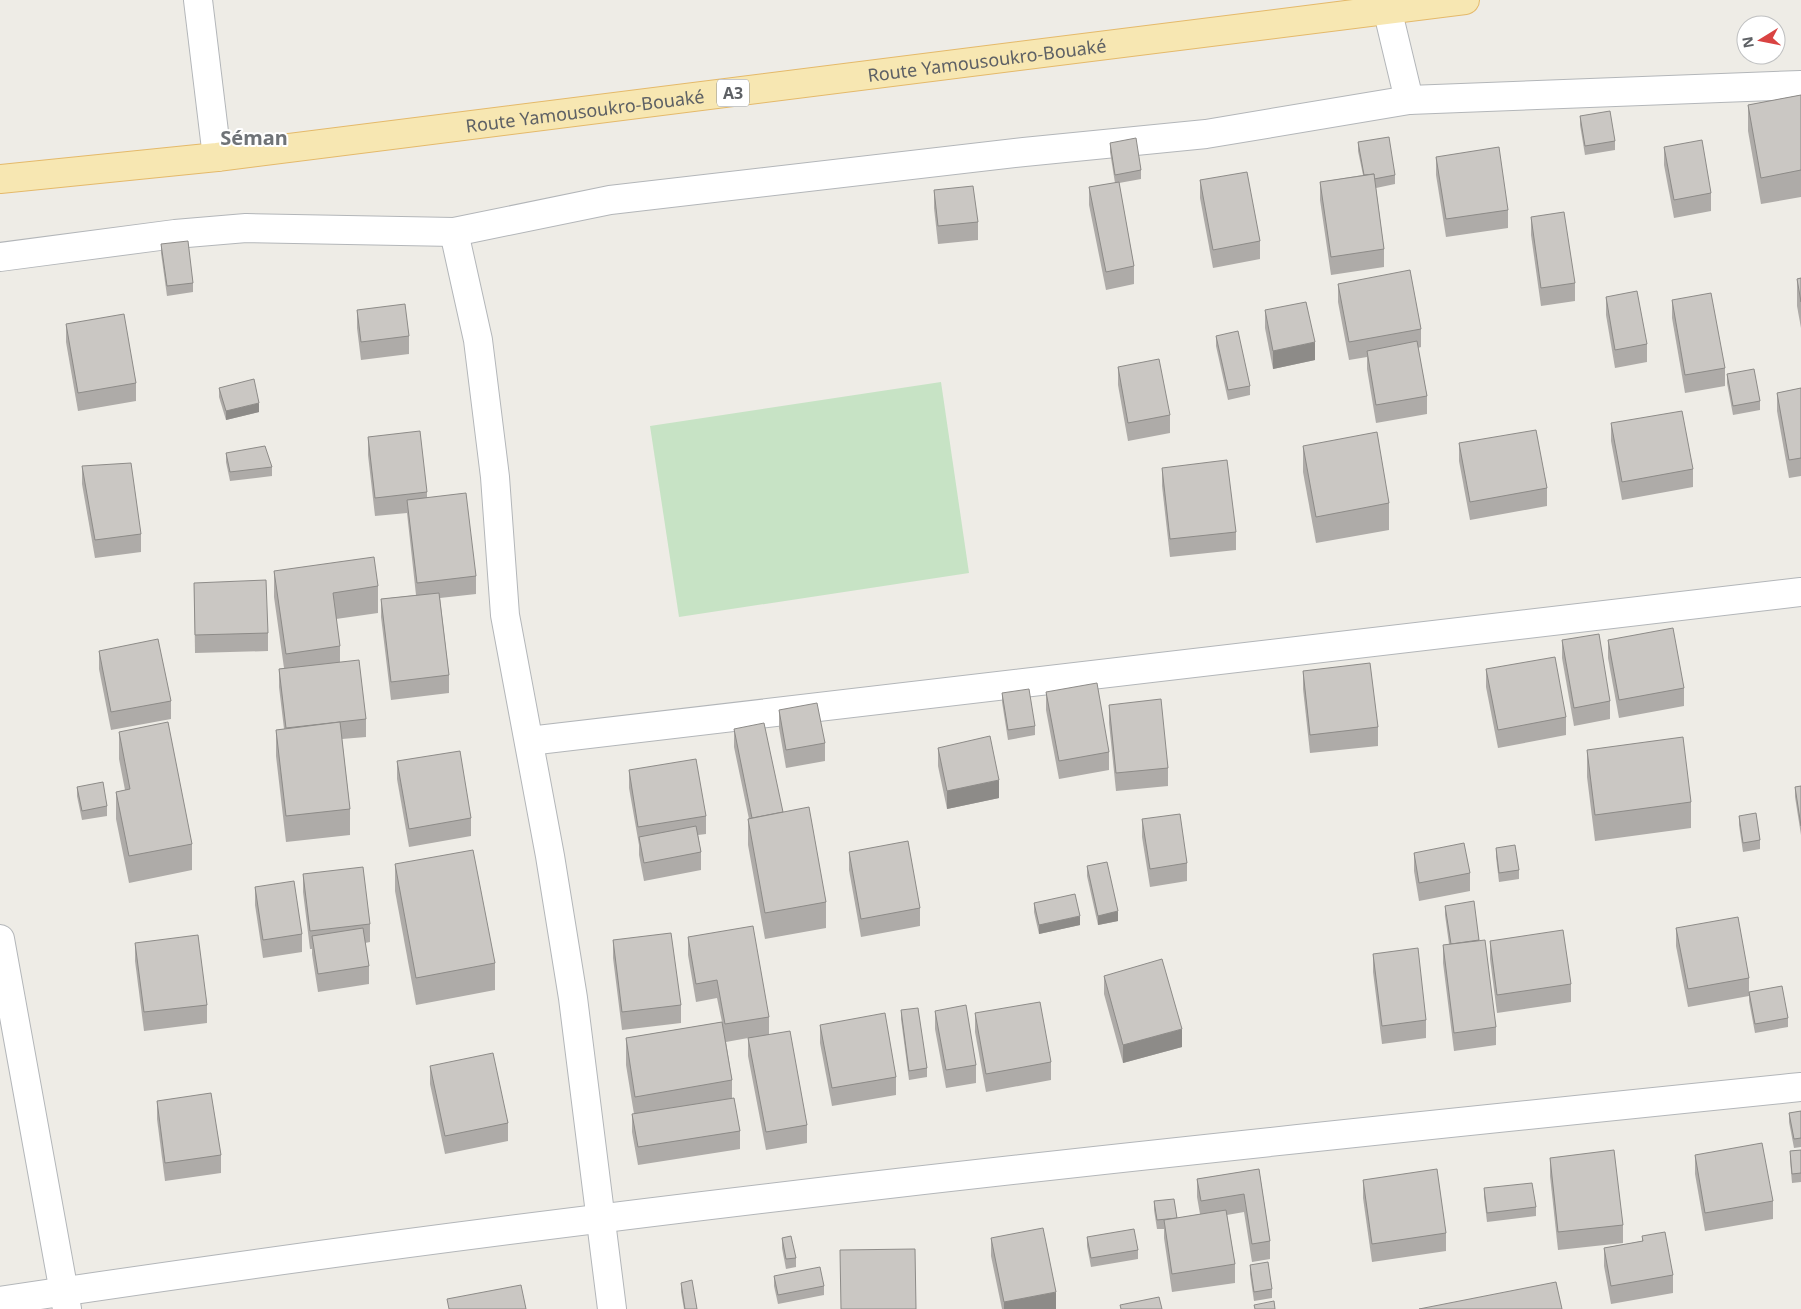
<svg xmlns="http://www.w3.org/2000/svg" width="1801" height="1309" font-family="'Noto Sans',sans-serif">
<rect width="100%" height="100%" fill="#eeece6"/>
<polygon fill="#c7e3c5" points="941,382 969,573 679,617 650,426"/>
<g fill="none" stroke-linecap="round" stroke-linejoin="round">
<g stroke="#b3b6b9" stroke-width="30">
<g id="street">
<polyline points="198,0 217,157"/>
<polyline points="1385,0 1409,100"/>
<polyline points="454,232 478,340 495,477 505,615 550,856 573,998 612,1309"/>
<polyline points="0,257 175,234 246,228 454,232 610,200 1024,152 1206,134 1409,100 1801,85"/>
<polyline points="529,741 1801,592"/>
<polyline points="0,939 67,1309"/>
<path d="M0 1301C598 1210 1200 1148 1801 1087"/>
</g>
</g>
<g stroke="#e4b96a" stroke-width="30">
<g id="primary">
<path id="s1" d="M0 179 217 157 1465 0"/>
</g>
</g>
<use href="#street" stroke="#fff" stroke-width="28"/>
<use href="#primary" stroke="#f7e7b2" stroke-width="28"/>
</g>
<g fill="#aeaba8">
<polygon points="1801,95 1801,197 1761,204 1748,131 1748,105"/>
<polygon points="1580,116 1615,141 1615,150 1585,155 1580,125"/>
<polygon points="1358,142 1395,175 1395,184 1376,188 1384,249 1384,267 1331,275 1320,200 1320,182 1363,175 1358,151"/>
<polygon points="1110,143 1141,170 1141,179 1119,183 1134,266 1134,284 1106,290 1089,205 1089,187 1115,183 1110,152"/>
<polygon points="1664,147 1711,193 1711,211 1674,218 1664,165"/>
<polygon points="1436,157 1508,210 1508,228 1446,237 1436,175"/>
<polygon points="1200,180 1260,241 1260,259 1213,268 1200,198"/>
<polygon points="934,190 978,222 978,240 938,244 934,208"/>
<polygon points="1531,217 1575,283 1575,301 1541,306 1531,235"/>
<polygon points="161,244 193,283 193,292 167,296 161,253"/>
<polygon points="1801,278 1801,328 1797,306 1797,279"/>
<polygon points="1338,284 1421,329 1421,347 1418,348 1427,396 1427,414 1376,423 1367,369 1367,357 1349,360 1338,302"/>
<polygon points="1606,297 1647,344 1647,362 1615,368 1606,315"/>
<polygon points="1672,300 1725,368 1725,386 1685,393 1672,318"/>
<polygon points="357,310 409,336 409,354 361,360 357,328"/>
<polygon points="1265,310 1315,360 1273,369 1265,328"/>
<polygon points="66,324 136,383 136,401 78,411 66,342"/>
<polygon points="1216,336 1250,386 1250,395 1228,400 1216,346"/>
<polygon points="1118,367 1170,415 1170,433 1128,441 1118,385"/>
<polygon points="1727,374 1760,401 1760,410 1733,415 1727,383"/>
<polygon points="219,388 259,412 226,420 219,397"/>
<polygon points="1801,388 1801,476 1789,478 1777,411 1777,393"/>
<polygon points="1611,423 1693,469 1693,487 1622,500 1611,441"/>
<polygon points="368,437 427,492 427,498 476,576 476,594 440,598 449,675 449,693 391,700 381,617 381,599 416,595 407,513 375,516 368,455"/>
<polygon points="1459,443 1547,488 1547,506 1470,520 1459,461"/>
<polygon points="1303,446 1389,503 1389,530 1316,543 1303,472"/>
<polygon points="226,453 272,467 272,476 230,481 226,462"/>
<polygon points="82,466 141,534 141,552 95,558 82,484"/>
<polygon points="1162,468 1236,532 1236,550 1170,557 1162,486"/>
<polygon points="274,571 378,586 378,613 336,619 340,646 340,662 366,719 366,737 342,739 350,809 350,835 286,842 276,756 276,730 284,729 279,687 279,669 284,668 274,597"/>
<polygon points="194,583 268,633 268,651 195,653"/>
<polygon points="1562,640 1610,701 1610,719 1574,726 1562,658"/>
<polygon points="1608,640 1684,688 1684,706 1619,718 1608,658"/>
<polygon points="99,651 171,701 171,719 111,730 99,669"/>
<polygon points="1486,669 1566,717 1566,735 1498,748 1486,687"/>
<polygon points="1303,671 1378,727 1378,746 1310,753 1303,689"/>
<polygon points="1046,692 1109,752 1109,770 1059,779 1046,710"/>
<polygon points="1002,693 1035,726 1035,735 1008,740 1002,702"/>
<polygon points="1109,705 1168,768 1168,786 1116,791 1109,723"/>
<polygon points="779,710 825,743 825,761 786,768 779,728"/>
<polygon points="734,729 783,812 826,902 826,928 765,939 748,845 748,819 749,819 734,747"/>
<polygon points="119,732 192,844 192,870 129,883 116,819 116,792 125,790 119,759"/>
<polygon points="938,748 999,798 947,809 938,766"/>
<polygon points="1587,750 1691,802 1691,828 1595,841 1587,777"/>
<polygon points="397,761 471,818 471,836 409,847 397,779"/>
<polygon points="629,770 706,816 706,834 698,835 701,852 701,870 644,881 639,855 639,845 629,788"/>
<polygon points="1801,786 1801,835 1795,797 1795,787"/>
<polygon points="77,787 107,806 107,816 82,820 77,796"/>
<polygon points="1739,816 1760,840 1760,849 1743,852 1739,825"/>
<polygon points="1142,819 1187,863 1187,881 1150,887 1142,837"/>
<polygon points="1496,848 1519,870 1519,879 1499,882 1496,857"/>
<polygon points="849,852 920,908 920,926 861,937 849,870"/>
<polygon points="1414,853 1470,873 1470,891 1419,901 1414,871"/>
<polygon points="395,864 495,963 495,990 416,1005 395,891"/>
<polygon points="1087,866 1118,921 1098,925 1087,876"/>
<polygon points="303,874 370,924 370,942 365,943 369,966 369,984 318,992 312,954 312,949 310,949 303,892"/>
<polygon points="255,887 302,934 302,952 263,958 255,905"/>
<polygon points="1034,903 1080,925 1039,934 1034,912"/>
<polygon points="1445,906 1479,940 1496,1027 1496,1045 1454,1051 1443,963 1443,945 1449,944 1445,915"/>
<polygon points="1676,928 1749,978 1749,996 1688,1007 1676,946"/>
<polygon points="688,937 769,1017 769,1034 807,1125 807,1143 766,1150 748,1056 748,1038 726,1042 732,1080 732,1099 740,1131 740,1149 638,1165 632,1132 632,1114 634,1114 626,1065 626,1038 722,1022 717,998 696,1002 688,955"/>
<polygon points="613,940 681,1005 681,1023 622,1030 613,958"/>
<polygon points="1490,941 1571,984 1571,1002 1497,1013 1490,959"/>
<polygon points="135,943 207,1005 207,1023 144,1031 135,961"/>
<polygon points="1373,954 1426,1020 1426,1038 1382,1044 1373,972"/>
<polygon points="1104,976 1182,1047 1123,1063 1104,994"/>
<polygon points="1749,992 1788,1018 1788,1027 1755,1033 1749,1001"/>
<polygon points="901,1010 927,1068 927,1077 909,1080 901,1019"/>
<polygon points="935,1011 976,1065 976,1083 946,1088 935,1029"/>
<polygon points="975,1013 1051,1062 1051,1080 986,1092 975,1032"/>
<polygon points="820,1025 896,1077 896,1095 832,1106 820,1043"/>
<polygon points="430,1066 508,1123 508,1141 445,1154 430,1084"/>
<polygon points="157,1101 221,1155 221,1173 165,1181 157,1119"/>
<polygon points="1801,1111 1801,1147 1794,1148 1789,1122 1789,1113"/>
<polygon points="1801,1150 1801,1182 1792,1183 1790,1160 1790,1151"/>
<polygon points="1695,1155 1773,1201 1773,1219 1705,1231 1695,1174"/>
<polygon points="1550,1158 1623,1225 1623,1243 1558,1250 1550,1176"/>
<polygon points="1259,1169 1270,1241 1270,1259 1252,1262 1244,1212 1227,1215 1235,1264 1235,1283 1172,1292 1164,1238 1164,1229 1157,1229 1154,1210 1154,1201 1177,1218 1200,1214 1197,1197 1197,1179"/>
<polygon points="1363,1180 1446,1233 1446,1251 1372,1262 1363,1198"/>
<polygon points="1484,1188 1536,1207 1536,1216 1487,1222 1484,1197"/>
<polygon points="1642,1236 1673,1275 1673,1293 1611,1304 1604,1266 1604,1248 1642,1241"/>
<polygon points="1087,1237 1138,1250 1138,1259 1091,1267 1087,1246"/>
<polygon points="782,1238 796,1258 796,1267 786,1269 782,1248"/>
<polygon points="991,1238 1056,1309 1002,1309 991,1256"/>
<polygon points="1250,1265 1272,1289 1272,1298 1254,1301 1250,1274"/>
<polygon points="774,1276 824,1286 824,1295 778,1304 774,1286"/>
<polygon points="681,1283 697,1309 684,1309 681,1292"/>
</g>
<g fill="#8d8b88">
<polygon points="1315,342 1315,360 1273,369 1273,351"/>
<polygon points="259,403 259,412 226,420 226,411"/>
<polygon points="999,780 999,798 947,809 947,791"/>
<polygon points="1118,911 1118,921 1098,925 1098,916"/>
<polygon points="1080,916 1080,925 1039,934 1039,925"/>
<polygon points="1182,1029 1182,1047 1123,1063 1123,1045"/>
<polygon points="1056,1292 1056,1309 1004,1309 1004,1302"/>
</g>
<g fill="#cac7c3" stroke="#8d8b88">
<polygon points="1801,95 1801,170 1761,178 1748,105"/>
<polygon points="1610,111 1615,141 1585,146 1580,116"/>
<polygon points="1389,137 1395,175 1374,179 1374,174 1364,175 1358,142"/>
<polygon points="1136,138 1141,170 1115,175 1110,143"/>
<polygon points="1702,140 1711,193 1674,200 1664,147"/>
<polygon points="1499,147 1508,210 1446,219 1436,157"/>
<polygon points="1247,172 1260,241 1213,250 1200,180"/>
<polygon points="1374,174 1384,249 1331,257 1320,182"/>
<polygon points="1119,182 1134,266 1106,272 1089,187"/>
<polygon points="973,186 978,222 938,226 934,190"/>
<polygon points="1564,212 1575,283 1541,288 1531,217"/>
<polygon points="188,241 193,283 167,286 161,244"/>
<polygon points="1410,270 1421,329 1349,342 1338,284"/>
<polygon points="1801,278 1801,302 1797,279"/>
<polygon points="1637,291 1647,344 1615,350 1606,297"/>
<polygon points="1711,293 1725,368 1685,375 1672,300"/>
<polygon points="1306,302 1315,342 1273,351 1265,310"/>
<polygon points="405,304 409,336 361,342 357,310"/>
<polygon points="124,314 136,383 78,393 66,324"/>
<polygon points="1238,331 1250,386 1228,390 1216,336"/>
<polygon points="1417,341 1427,396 1376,405 1367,351"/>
<polygon points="1159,359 1170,415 1128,423 1118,367"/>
<polygon points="1754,369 1760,401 1733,406 1727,374"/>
<polygon points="254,379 259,403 226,411 219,388"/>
<polygon points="1801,388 1801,458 1789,460 1777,393"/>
<polygon points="1682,411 1693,469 1622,482 1611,423"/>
<polygon points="1536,430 1547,488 1470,502 1459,443"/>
<polygon points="420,431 427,492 375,498 368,437"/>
<polygon points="1377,432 1389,503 1316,517 1303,446"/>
<polygon points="265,446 272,467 230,472 226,453"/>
<polygon points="1227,460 1236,532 1170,539 1162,468"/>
<polygon points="131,463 141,534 95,540 82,466"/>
<polygon points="466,493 476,576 417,583 407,500"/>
<polygon points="374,557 378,586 333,593 340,646 286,654 274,571"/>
<polygon points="266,580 268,633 195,635 194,583"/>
<polygon points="439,593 449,675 391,682 381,599"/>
<polygon points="1673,628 1684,688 1619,700 1608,640"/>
<polygon points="1599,634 1610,701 1574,708 1562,640"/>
<polygon points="158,639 171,701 111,712 99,651"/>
<polygon points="1555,657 1566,717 1498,730 1486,669"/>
<polygon points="359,660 366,719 286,728 279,669"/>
<polygon points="1370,663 1378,727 1310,735 1303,671"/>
<polygon points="1097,683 1109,752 1059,761 1046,692"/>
<polygon points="1029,689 1035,726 1008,730 1002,693"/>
<polygon points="1161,699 1168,768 1116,773 1109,705"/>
<polygon points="817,703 825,743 786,750 779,710"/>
<polygon points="168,722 192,844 129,856 116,792 130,789 119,732"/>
<polygon points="340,722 350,809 286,816 276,730"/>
<polygon points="764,723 783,812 752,818 734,729"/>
<polygon points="990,736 999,780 947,791 938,748"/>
<polygon points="1683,737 1691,802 1595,815 1587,750"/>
<polygon points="460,751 471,818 409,829 397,761"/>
<polygon points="696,759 706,816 638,827 629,770"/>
<polygon points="103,782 107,806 82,811 77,787"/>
<polygon points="1801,786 1801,826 1795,787"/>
<polygon points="809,807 826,902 765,913 748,819"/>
<polygon points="1756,813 1760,840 1743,843 1739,816"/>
<polygon points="1180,814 1187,863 1150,869 1142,819"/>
<polygon points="696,826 701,852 644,863 639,837"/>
<polygon points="908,841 920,908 861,919 849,852"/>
<polygon points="1464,843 1470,873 1419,883 1414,853"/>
<polygon points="1515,845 1519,870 1499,873 1496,848"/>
<polygon points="473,850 495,963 416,978 395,864"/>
<polygon points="1107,862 1118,911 1098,916 1087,866"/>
<polygon points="363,867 370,924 310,931 303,874"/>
<polygon points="294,881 302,934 263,940 255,887"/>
<polygon points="1075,894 1080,916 1039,925 1034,903"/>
<polygon points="1474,901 1479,940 1451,944 1445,906"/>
<polygon points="1738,917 1749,978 1688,989 1676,928"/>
<polygon points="753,926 769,1017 725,1024 717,980 696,984 688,937"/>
<polygon points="363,928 369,966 318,974 312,936"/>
<polygon points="1563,930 1571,984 1497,995 1490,941"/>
<polygon points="671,933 681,1005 622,1012 613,940"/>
<polygon points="198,935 207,1005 144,1012 135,943"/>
<polygon points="1485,940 1496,1027 1454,1033 1443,945"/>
<polygon points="1418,948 1426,1020 1382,1026 1373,954"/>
<polygon points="1162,959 1182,1029 1123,1045 1104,976"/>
<polygon points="1782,986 1788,1018 1755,1024 1749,992"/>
<polygon points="1040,1002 1051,1062 986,1074 975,1013"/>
<polygon points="966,1005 976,1065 946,1070 935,1011"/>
<polygon points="918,1008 927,1068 909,1071 901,1010"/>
<polygon points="885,1013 896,1077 832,1088 820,1025"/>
<polygon points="722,1022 732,1080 635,1097 626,1038"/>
<polygon points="790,1031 807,1125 766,1132 748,1038"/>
<polygon points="493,1053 508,1123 445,1136 430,1066"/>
<polygon points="211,1093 221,1155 165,1163 157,1101"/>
<polygon points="734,1098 740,1131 638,1147 632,1114"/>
<polygon points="1801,1111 1801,1138 1794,1139 1789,1113"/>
<polygon points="1762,1143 1773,1201 1705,1213 1695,1155"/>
<polygon points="1614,1150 1623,1225 1558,1232 1550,1158"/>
<polygon points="1801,1150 1801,1173 1792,1174 1790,1151"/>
<polygon points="1259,1169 1270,1241 1252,1244 1244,1194 1201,1201 1197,1179"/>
<polygon points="1437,1169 1446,1233 1372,1244 1363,1180"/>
<polygon points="1532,1183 1536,1207 1487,1213 1484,1188"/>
<polygon points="1174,1199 1177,1218 1157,1220 1154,1201"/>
<polygon points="1226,1210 1235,1264 1172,1274 1164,1220"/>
<polygon points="1043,1228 1056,1292 1004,1302 991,1238"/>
<polygon points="1134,1229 1138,1250 1091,1258 1087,1237"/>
<polygon points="1665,1232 1673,1275 1611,1286 1604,1248 1643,1241 1642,1236"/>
<polygon points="791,1236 796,1258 786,1259 782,1238"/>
<polygon points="915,1249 916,1309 841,1309 840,1250"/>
<polygon points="1268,1262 1272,1289 1254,1292 1250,1265"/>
<polygon points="820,1267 824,1286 778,1295 774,1276"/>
<polygon points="692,1280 697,1309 685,1309 681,1283"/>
<polygon points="1556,1282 1562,1309 1419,1309"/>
<polygon points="521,1285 526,1309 449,1309 447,1299"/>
<polygon points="1159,1297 1162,1309 1121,1309 1120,1305"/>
<polygon points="1274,1301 1275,1309 1255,1309 1254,1305"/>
</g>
<g text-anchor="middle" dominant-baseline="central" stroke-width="4" stroke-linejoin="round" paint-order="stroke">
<rect fill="#fff" stroke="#8e9093" stroke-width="1" x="717" y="79.5" width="32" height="27" rx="4"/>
<g font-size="16" font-weight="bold" fill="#5e6165">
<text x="733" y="93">A3</text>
</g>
<g font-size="18" fill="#5e6165" stroke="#fff">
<text stroke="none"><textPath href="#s1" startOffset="994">Route Yamousoukro-Bouaké</textPath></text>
<text stroke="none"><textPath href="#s1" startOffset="589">Route Yamousoukro-Bouaké</textPath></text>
</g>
<g font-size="20" font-weight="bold" fill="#6f7377" stroke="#fff">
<text x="254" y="137">Séman</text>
</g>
</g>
<g transform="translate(1761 40) rotate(260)"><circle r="24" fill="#ffffff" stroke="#bfc0c1"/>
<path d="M0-4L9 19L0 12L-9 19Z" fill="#d94342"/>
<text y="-8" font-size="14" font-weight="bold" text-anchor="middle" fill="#5e6165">N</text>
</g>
</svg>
